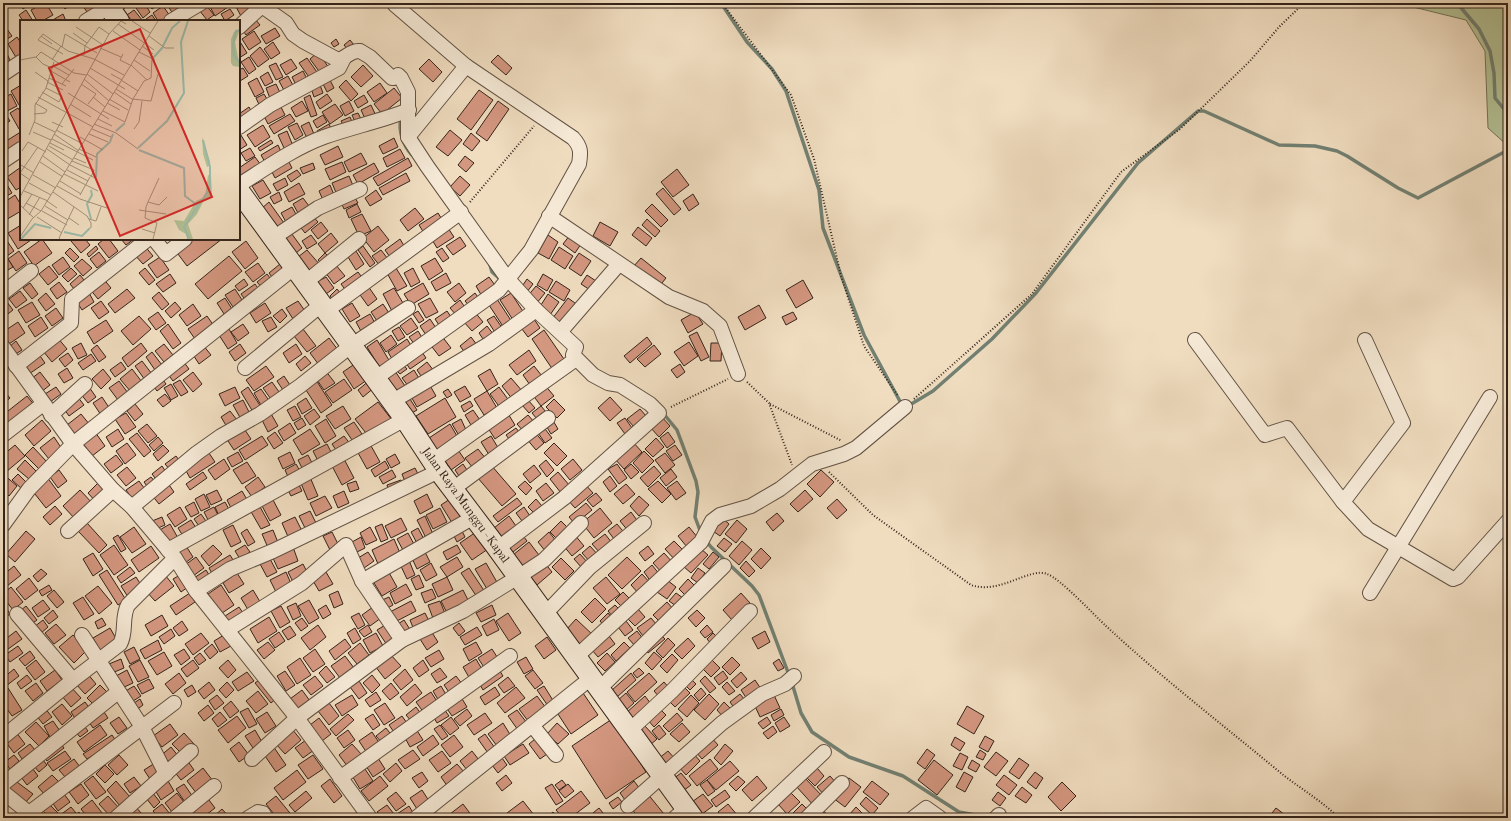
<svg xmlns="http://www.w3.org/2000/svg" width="1511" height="821" font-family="'IM FELL French Canon',serif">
<rect width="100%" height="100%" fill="#f0ddc0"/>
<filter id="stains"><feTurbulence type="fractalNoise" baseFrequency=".005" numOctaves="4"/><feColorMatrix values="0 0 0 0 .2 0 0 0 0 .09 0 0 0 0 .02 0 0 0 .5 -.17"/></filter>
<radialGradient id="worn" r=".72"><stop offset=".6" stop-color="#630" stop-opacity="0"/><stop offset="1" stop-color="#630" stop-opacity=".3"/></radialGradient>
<polygon fill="#b4c296" stroke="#747358" points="1404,3 1503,3 1508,14 1508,146 1488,128 1485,51 1466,20 1409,6"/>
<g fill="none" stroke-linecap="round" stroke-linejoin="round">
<g stroke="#728072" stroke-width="3.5">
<polyline points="721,3 747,42 772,69 786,91 819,190 823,228 864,335 902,405"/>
<polyline points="1457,3 1479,29 1490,51 1494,73 1495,98 1508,114"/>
<path d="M401 118C398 131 403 145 412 155"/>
<polyline points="490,265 492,272 500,279"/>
<polyline points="908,406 933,391 992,339 1036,293 1138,163 1198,111 1204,111 1279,145 1315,146 1337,151 1347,156 1398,188 1418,198 1508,150"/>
<polyline points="663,413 677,430 696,481 698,492 695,517 701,533"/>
<polyline points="707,542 711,547 752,586 759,595 789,675"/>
<polyline points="792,683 801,713 812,732 849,757 903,776 959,812 992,818"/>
</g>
</g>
<g fill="#d49780" stroke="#34241b">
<polygon points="19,3 31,3 23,9"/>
<polygon points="44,3 46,3 53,15 42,21 37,21 31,10"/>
<polygon points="60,3 72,3 65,9"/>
<polygon points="81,3 95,3 99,8 89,15"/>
<polygon points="144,3 150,12 143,18 136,8"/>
<polygon points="147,3 161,3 152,9"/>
<polygon points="173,3 177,3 181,9 173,14 168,6"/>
<polygon points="208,3 226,3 228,7 215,16"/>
<polygon points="234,3 251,3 255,10 242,18"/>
<polygon points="206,5 214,15 207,20 199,10"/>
<polygon points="163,6 170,16 162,21 158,21 153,13"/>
<polygon points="230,9 234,15 225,21 221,14"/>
<polygon points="26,10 33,21 23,21 19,15"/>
<polygon points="134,10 143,21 132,21 127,15"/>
<polygon points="63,14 66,21 51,21"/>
<polygon points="152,15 156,21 147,21 146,19"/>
<polygon points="255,19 260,25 246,35 242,29"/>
<polygon points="4,25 12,36 4,41 3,26"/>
<polygon points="275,28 280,36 266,44 261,36"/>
<polygon points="254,31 261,42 249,50 242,39"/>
<polygon points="17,37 21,43 21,56 17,59 8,44"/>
<polygon points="336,39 339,44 334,47 331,43"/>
<polygon points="239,40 247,53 239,58"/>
<polygon points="350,40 354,45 348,50 344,45"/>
<polygon points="273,42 280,53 271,59 264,49"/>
<polygon points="260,47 269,59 258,67 250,56"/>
<polygon points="5,50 12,64 3,68 3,51"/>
<polygon points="318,52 329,68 321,74 310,59"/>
<polygon points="498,55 512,68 506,75 491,62"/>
<polygon points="249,57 256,69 249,74 241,62"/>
<polygon points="307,58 319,75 311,80 299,63"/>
<polygon points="291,59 297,68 286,75 280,65"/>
<polygon points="429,59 442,72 433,82 419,69"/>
<polygon points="276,63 283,77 276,80 269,66"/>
<polygon points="363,65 373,76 361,87 351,77"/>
<polygon points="243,68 248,76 240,81 239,70"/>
<polygon points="303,71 308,81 297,87 292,77"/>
<polygon points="268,72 273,82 265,86 260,77"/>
<polygon points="288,76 295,89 286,94 279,81"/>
<polygon points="257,78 264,92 255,97 248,83"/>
<polygon points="329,78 334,88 327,92 322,82"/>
<polygon points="346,80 358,94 351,101 339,87"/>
<polygon points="380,83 387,93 374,102 367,92"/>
<polygon points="276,84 282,97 271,101 266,88"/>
<polygon points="21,85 21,103 19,105 11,91"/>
<polygon points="320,85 323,93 314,97 311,88"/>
<polygon points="394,88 402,98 382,114 374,104"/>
<polygon points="479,90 493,100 471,130 457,119"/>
<polygon points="11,94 17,106 7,111 3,98"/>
<polygon points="264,94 270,104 261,109 256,98"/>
<polygon points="327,94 332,101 320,109 316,102"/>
<polygon points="310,95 317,115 311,117 304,98"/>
<polygon points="364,95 368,102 358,108 354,101"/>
<polygon points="302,101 308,111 296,117 291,108"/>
<polygon points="349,101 354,111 345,116 340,106"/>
<polygon points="498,101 509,109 487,141 476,133"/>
<polygon points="335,104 343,115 330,124 322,112"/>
<polygon points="280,105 285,115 268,124 263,114"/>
<polygon points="371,105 377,118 367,123 361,110"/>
<polygon points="249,107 253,114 239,122 239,114"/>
<polygon points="18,108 21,113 21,128 19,129 10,113"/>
<polygon points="3,110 10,121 3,125"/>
<polygon points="358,113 362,121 356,124 352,115"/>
<polygon points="290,114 295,121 274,134 269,126"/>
<polygon points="323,115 327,122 317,128 313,121"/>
<polygon points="350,117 353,124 345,128 341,121"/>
<polygon points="309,122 316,139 309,142 301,126"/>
<polygon points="297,123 303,135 295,140 288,127"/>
<polygon points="329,124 332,131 321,137 317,131"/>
<polygon points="263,125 270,137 255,147 247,135"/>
<polygon points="450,130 462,140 448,156 436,147"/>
<polygon points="287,131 293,146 285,150 278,135"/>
<polygon points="239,132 247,145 239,150"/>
<polygon points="19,133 21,137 21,147 3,157 3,143"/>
<polygon points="471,133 480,141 472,151 463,144"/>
<polygon points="394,138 398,147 383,154 379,146"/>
<polygon points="271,140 273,143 260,151 258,148"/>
<polygon points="278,145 282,154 266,164 261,155"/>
<polygon points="338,146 343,157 325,165 320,155"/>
<polygon points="250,148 255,156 246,161 241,153"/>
<polygon points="400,149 405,158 387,167 383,158"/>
<polygon points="361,153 367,164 349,172 344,162"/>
<polygon points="465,156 474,163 466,172 458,165"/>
<polygon points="255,157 261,165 239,177 239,168"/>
<polygon points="287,158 292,168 275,178 270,168"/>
<polygon points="408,158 412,166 378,186 373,178"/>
<polygon points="342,162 346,172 330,180 325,169"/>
<polygon points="313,163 315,169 303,174 300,168"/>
<polygon points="374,163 379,172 358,184 353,175"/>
<polygon points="21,167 21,187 16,190 7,177"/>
<polygon points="677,169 689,185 673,197 661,182"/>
<polygon points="297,170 301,175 291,182 287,176"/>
<polygon points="406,173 410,181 383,195 379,188"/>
<polygon points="349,176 354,188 337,195 332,183"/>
<polygon points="460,176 470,185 460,196 450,187"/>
<polygon points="3,178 12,193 3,198"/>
<polygon points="285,178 288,185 277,191 273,184"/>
<polygon points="263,180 271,193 260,199 252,186"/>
<polygon points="299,183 305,194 289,202 284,192"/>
<polygon points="330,185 334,195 323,200 319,191"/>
<polygon points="663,188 681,209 674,215 656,194"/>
<polygon points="376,190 382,199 370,206 365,198"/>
<polygon points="279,192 282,200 274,204 270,197"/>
<polygon points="353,194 358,203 344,209 340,200"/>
<polygon points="693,194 699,204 689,211 683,201"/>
<polygon points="15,195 21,205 21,211 4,221 3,203"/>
<polygon points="303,198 309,206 298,213 293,204"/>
<polygon points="269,202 284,223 277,229 261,209"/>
<polygon points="357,204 361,212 349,218 346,210"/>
<polygon points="652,204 668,220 661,227 645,211"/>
<polygon points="292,207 297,216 286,222 281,213"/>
<polygon points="415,208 424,219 408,231 400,220"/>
<polygon points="438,213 443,221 424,233 419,225"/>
<polygon points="311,214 318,222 305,233 298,224"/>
<polygon points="362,214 371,231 359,236 351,219"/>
<polygon points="647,219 660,231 655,237 642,225"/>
<polygon points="321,222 328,231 318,239 311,230"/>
<polygon points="600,222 618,232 610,246 593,236"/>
<polygon points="21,225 21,239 31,240 18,249 8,233"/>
<polygon points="378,226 389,240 374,252 363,238"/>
<polygon points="638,227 652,238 646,246 632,235"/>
<polygon points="448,228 454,237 437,248 431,238"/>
<polygon points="289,230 302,248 296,253 282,234"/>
<polygon points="331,233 338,242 325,253 318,244"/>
<polygon points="311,235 317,243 307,249 302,241"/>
<polygon points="548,235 558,242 549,259 538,253"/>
<polygon points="570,235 581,244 575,253 563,244"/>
<polygon points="460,237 466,246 453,255 446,246"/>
<polygon points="42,239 52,253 34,266 24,252"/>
<polygon points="73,239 85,239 90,245 81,253 71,241"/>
<polygon points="104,239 109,239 118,251 109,258 98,244"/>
<polygon points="121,239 134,239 126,245"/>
<polygon points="190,239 222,239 187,266 175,250"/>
<polygon points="400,239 406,249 392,260 385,250"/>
<polygon points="7,241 14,251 3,259 3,244"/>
<polygon points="246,241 258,258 245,269 232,252"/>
<polygon points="144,245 153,256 143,264 133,253"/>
<polygon points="96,246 98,249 89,257 87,254"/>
<polygon points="363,246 375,263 370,267 358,250"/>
<polygon points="559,247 573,256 565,269 551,260"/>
<polygon points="70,248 79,257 74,262 65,253"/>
<polygon points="442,248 449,258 443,262 436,252"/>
<polygon points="307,250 321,266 312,274 298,257"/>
<polygon points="381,250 388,259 380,266 372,256"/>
<polygon points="19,251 27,263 16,271 8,259"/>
<polygon points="356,251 364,264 356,270 348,257"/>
<polygon points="99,252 106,261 97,268 90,259"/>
<polygon points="325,253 330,258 323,265 318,260"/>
<polygon points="579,253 591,261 581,276 569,268"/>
<polygon points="229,256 242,271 208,299 195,284"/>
<polygon points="63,257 70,267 59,275 52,265"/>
<polygon points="160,257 169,270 157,278 148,265"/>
<polygon points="435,258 443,271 429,280 421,266"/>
<polygon points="641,258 666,278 658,288 633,267"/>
<polygon points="8,259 13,267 3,273 3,261"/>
<polygon points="82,259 92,268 83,276 74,266"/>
<polygon points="258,263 265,273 253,282 245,272"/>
<polygon points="280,264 285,271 274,280 269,273"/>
<polygon points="335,264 345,276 334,284 325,272"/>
<polygon points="49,266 58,277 48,285 39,274"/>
<polygon points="71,268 77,274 68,282 62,276"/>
<polygon points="145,268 155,280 149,285 139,273"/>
<polygon points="396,268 407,286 397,291 387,273"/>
<polygon points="413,268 420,282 411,287 404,273"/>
<polygon points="358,272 364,280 347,292 341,284"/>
<polygon points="446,273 451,283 436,291 431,282"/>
<polygon points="170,274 176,283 163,292 156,284"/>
<polygon points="267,274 273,282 263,289 257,282"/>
<polygon points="543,274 553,280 547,291 537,285"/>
<polygon points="80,275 84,280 74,289 70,284"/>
<polygon points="587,275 599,283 593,292 581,284"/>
<polygon points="102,277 111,288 98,299 89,288"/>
<polygon points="326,277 334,288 326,294 317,282"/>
<polygon points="489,277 497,288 483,298 476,286"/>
<polygon points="244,279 248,285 239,291 235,286"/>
<polygon points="527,279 533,284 527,292 521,288"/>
<polygon points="803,280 813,298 796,308 786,290"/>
<polygon points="556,281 570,290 564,301 549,292"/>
<polygon points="59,282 67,292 57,299 50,289"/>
<polygon points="30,283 38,294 32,299 23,288"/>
<polygon points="423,283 429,294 411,305 404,294"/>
<polygon points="459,283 466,293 455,302 447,292"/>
<polygon points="255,284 260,291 246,301 241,294"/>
<polygon points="368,286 377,299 368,306 358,292"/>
<polygon points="536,286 545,293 536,304 527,297"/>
<polygon points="394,288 406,308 394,315 383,294"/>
<polygon points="127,289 135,298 115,313 108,304"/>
<polygon points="235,289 244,303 235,310 225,295"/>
<polygon points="337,289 342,295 334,302 330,296"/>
<polygon points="20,291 27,300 16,308 9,299"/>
<polygon points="88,291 94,302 82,310 75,299"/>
<polygon points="159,292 169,304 162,310 152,298"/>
<polygon points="46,293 55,304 46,311 38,300"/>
<polygon points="475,293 480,300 471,308 465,301"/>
<polygon points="511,293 526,316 515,323 500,300"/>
<polygon points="548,294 559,302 550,315 539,308"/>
<polygon points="495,296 514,325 506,331 487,302"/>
<polygon points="225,298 234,312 226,317 217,303"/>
<polygon points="430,298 438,312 426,318 418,304"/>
<polygon points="568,298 579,306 563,328 552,319"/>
<polygon points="460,300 466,309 457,316 450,308"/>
<polygon points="101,301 109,312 99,319 91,308"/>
<polygon points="298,301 305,311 293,319 286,308"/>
<polygon points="7,302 13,310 4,317 3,306"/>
<polygon points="32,302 40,315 26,323 18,310"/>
<polygon points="175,302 181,309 171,318 165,311"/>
<polygon points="265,303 271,313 256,323 250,313"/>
<polygon points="352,303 360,316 350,322 342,309"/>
<polygon points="193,304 201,316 187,326 179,315"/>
<polygon points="383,304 391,316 379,324 371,312"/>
<polygon points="759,305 766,318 745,330 738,317"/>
<polygon points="56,308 63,318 52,326 45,316"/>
<polygon points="282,309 287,316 280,323 273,316"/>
<polygon points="418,311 424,320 419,323 413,314"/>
<polygon points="447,311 453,320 441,328 435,319"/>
<polygon points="474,311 483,322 472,331 463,321"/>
<polygon points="158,312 166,323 156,330 148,319"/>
<polygon points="695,312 703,324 688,333 681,320"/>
<polygon points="793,312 797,319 786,325 782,317"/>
<polygon points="370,314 376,325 362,333 356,322"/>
<polygon points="139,316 151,329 133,345 121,331"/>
<polygon points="207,316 214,326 195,339 188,329"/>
<polygon points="494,316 505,332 498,337 487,320"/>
<polygon points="532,316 540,328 528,337 519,325"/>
<polygon points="41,317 48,328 35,337 28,326"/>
<polygon points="271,317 277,327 268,332 262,321"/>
<polygon points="411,318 418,328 407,335 400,326"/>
<polygon points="430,319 438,331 428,338 420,326"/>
<polygon points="106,320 113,331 94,344 87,332"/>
<polygon points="18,322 25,333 9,344 3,336 3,332"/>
<polygon points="168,324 181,343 173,349 160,331"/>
<polygon points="243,324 249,333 238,341 231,332"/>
<polygon points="487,326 494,335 485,342 479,333"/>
<polygon points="399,327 405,337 398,341 392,331"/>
<polygon points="229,329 237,343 228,349 219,335"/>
<polygon points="303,329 316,346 307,352 294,336"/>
<polygon points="544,330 566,362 553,370 532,339"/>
<polygon points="418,331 423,339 415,345 409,337"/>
<polygon points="697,332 709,357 701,361 689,336"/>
<polygon points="391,335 397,344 386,352 380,343"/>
<polygon points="441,335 451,348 439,356 429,343"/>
<polygon points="57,337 67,349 52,362 43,351"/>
<polygon points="471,337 477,345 466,354 460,346"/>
<polygon points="647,337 652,344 630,363 624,356"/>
<polygon points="329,338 338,350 319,365 310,353"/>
<polygon points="407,339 412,347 392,359 388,352"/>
<polygon points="377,340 390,362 380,368 367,347"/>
<polygon points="16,341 22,350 14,355 9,347"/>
<polygon points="689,342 698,356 684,366 674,352"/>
<polygon points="81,343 87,355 78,359 72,348"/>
<polygon points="141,343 147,351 128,367 122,358"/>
<polygon points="711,343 722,343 721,361 710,361"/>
<polygon points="164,344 173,355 164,362 155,351"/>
<polygon points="240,344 246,353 235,361 229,352"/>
<polygon points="296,344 302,354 289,363 283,353"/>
<polygon points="97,345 106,357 99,362 91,350"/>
<polygon points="203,345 211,355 199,364 192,353"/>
<polygon points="654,345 661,354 645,367 637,359"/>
<polygon points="420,349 426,358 410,369 404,360"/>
<polygon points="529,350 536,361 517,375 509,365"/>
<polygon points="152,352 162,365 155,370 146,357"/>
<polygon points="38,353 45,363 29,374 23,364"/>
<polygon points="68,353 73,360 65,367 59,359"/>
<polygon points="91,354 96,361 83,370 78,363"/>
<polygon points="305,356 311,363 301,371 296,364"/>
<polygon points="142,361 152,374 145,380 135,366"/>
<polygon points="183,361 189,369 173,381 167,373"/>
<polygon points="121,362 126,369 115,377 110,370"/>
<polygon points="401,362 407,369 400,374 394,368"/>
<polygon points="427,362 434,371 423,379 417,370"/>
<polygon points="356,363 367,380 354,389 343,372"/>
<polygon points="680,364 685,372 677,378 671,370"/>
<polygon points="266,366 274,377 254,391 246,380"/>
<polygon points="534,366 542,376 530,385 523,375"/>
<polygon points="67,368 73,378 64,383 58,374"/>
<polygon points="103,369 111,379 101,389 92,379"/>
<polygon points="132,369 142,382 131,392 120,379"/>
<polygon points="490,369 498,384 487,391 478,376"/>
<polygon points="325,370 335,383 324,390 315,377"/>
<polygon points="414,370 420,380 409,387 402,378"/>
<polygon points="395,371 407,389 397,395 385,378"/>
<polygon points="40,372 50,385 41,392 31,379"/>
<polygon points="193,372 202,384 193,392 183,380"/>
<polygon points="284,376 292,388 285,393 277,381"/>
<polygon points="161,377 166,384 157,391 152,384"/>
<polygon points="511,378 523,392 513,400 502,386"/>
<polygon points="344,379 352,390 333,403 325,392"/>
<polygon points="180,380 188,392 181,396 173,384"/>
<polygon points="316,380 332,405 321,413 304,387"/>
<polygon points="370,380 375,387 363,397 358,390"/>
<polygon points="119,381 128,393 118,400 109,388"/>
<polygon points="272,382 282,396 273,402 263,388"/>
<polygon points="428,382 436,396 417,407 409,393"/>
<polygon points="171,384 178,396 171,400 164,388"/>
<polygon points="544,384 554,396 541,406 532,394"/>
<polygon points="465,386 471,396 460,402 454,392"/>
<polygon points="56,387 61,394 50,402 45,394"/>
<polygon points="89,387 96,397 88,403 80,393"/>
<polygon points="235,387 240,398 225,406 219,394"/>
<polygon points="248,387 261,407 253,412 241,392"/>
<polygon points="499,387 510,402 501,409 490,394"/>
<polygon points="261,389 270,402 262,407 254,393"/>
<polygon points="448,389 452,395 447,398 443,392"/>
<polygon points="3,390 10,398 4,403 3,402"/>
<polygon points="487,391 497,408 484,415 474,399"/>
<polygon points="165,394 171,401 163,407 157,400"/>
<polygon points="27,396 35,406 7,427 3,421 3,415"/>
<polygon points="77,396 84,405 69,416 62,406"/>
<polygon points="102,397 110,409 101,415 93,403"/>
<polygon points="610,397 622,410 610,421 598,408"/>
<polygon points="306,398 312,408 302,414 297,404"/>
<polygon points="445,398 456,417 428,434 416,416"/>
<polygon points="410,399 417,410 410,414 403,403"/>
<polygon points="554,399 565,410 557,418 546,407"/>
<polygon points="243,400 251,416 242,421 233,405"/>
<polygon points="528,400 535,408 529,413 522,405"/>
<polygon points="470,401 473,406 464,412 461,406"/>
<polygon points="378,402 392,420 369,437 355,419"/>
<polygon points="135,404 143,414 135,421 127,411"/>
<polygon points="295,406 301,417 293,421 287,410"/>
<polygon points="343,406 351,419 335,429 326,416"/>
<polygon points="541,406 546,412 537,419 532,413"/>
<polygon points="314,409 320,417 310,425 304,416"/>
<polygon points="640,409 647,417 634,427 627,419"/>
<polygon points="473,410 480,420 471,425 465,415"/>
<polygon points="230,411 237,420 227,427 221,417"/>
<polygon points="270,412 278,426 268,432 261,418"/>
<polygon points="507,412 515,425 495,439 486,425"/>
<polygon points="126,413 136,427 125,434 115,419"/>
<polygon points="81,414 90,425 76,436 67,425"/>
<polygon points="528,415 535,423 524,432 517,424"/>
<polygon points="661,416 670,426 659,437 650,427"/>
<polygon points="302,418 306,425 298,430 294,423"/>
<polygon points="625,418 632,428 625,434 617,423"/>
<polygon points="326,419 336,436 325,443 315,426"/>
<polygon points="461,419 466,430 458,434 452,424"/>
<polygon points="552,419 558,429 551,434 545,424"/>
<polygon points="42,420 51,431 34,446 25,435"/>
<polygon points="354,422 362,434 352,440 344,428"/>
<polygon points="290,423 296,433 284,441 278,431"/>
<polygon points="147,424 157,436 148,443 138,431"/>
<polygon points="450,424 457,436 436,450 429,438"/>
<polygon points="542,425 552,438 545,443 536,430"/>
<polygon points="243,427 251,439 234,450 226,438"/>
<polygon points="516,428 522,436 512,443 506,435"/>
<polygon points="118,429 124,439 112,447 106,437"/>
<polygon points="310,429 320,444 302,455 293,440"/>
<polygon points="534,431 544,443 536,450 526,438"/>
<polygon points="95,432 105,446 92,456 82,442"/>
<polygon points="275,432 283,443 274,449 267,438"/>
<polygon points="668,432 675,442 667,448 660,438"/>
<polygon points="137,433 151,451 144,457 129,439"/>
<polygon points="262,436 268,445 245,460 239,450"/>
<polygon points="344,436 351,445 338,453 332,444"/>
<polygon points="491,436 500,451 491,458 481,442"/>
<polygon points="54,437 62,449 49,459 40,448"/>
<polygon points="158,437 163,443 154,451 149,445"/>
<polygon points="656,438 664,447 653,457 645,449"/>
<polygon points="632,441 642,452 624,469 614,458"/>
<polygon points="127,443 136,455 125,464 116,451"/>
<polygon points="554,443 567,456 557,466 544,453"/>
<polygon points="327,444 333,456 319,463 313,451"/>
<polygon points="370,444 380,462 367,469 357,451"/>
<polygon points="15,445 25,456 6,472 3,468 3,455"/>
<polygon points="163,445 169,451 158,461 153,454"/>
<polygon points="675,445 682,455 673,461 666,451"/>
<polygon points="33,447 47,462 39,469 25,455"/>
<polygon points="456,447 465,460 451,470 442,456"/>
<polygon points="478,449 486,459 473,468 465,458"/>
<polygon points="644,451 654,461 642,473 633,463"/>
<polygon points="238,452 243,461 232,467 227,458"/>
<polygon points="290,452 295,463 283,469 278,458"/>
<polygon points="209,453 215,462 190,478 185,469"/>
<polygon points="665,453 675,465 665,473 655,460"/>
<polygon points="395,454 400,463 391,468 386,459"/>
<polygon points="116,455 123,464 111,473 104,464"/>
<polygon points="308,455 314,467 304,472 298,460"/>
<polygon points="176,456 181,463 171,471 165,464"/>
<polygon points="224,459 230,469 215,480 208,470"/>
<polygon points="344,459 354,478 342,485 332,466"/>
<polygon points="573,459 582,470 570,480 561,469"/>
<polygon points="25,460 36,471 29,479 17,469"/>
<polygon points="546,460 554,470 547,477 539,466"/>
<polygon points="385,461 389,468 375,477 371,470"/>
<polygon points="247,462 256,476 242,484 233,470"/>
<polygon points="296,464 301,473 289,479 285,470"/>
<polygon points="463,464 469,473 461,479 455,470"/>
<polygon points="617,464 627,478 619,484 608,469"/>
<polygon points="631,464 639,472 631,479 624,470"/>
<polygon points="491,465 516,494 502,506 477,477"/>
<polygon points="534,465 541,474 530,483 523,474"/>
<polygon points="162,466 168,475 158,482 152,474"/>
<polygon points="654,466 661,474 648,487 640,478"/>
<polygon points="127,467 136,478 126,486 117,475"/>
<polygon points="415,468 420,478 406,484 402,474"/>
<polygon points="671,469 677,477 666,486 660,478"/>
<polygon points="59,470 67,481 58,488 50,477"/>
<polygon points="392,470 396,477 383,484 379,477"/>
<polygon points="821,470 834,482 820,497 807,484"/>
<polygon points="203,472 207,478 190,490 186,484"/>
<polygon points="558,472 570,486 561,493 550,479"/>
<polygon points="3,474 17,486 9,496 3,491"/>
<polygon points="18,474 27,483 22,489 12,480"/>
<polygon points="610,476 617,486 610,492 603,482"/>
<polygon points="47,477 61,496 46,508 31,489"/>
<polygon points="151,477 157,484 149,489 144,482"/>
<polygon points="258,477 265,487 252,497 245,487"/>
<polygon points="310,477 318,496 308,500 300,481"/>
<polygon points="401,480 404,488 389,493 387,485"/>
<polygon points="100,481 108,491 96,502 88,493"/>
<polygon points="139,481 147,492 134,501 126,490"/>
<polygon points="356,481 359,489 350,492 347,484"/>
<polygon points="525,481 532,488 526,495 518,487"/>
<polygon points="658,481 671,494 662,503 648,489"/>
<polygon points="677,481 686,493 676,500 667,488"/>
<polygon points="167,482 174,492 159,504 151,494"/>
<polygon points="298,483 302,491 291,496 287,488"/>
<polygon points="546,483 554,493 543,501 536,491"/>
<polygon points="584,483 593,493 575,508 567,499"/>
<polygon points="626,484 635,494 623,504 614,494"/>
<polygon points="80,490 94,505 76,520 63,506"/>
<polygon points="217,490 222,500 211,505 206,495"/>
<polygon points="805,490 813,499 798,512 790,504"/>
<polygon points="242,491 249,503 233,512 227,500"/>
<polygon points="344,491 349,503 338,508 333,496"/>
<polygon points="596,493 602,500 593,507 587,500"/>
<polygon points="204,494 210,507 201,511 195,499"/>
<polygon points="427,494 433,507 420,514 414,501"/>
<polygon points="325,496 332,508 316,516 310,503"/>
<polygon points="639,496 649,505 639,516 630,506"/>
<polygon points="272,498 281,515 270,521 261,504"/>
<polygon points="517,498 522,504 498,522 493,516"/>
<polygon points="450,499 463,521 454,526 441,505"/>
<polygon points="536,499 542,506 534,513 528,507"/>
<polygon points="837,499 847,510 837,519 827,508"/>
<polygon points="194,502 199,513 191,517 185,507"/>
<polygon points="225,502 231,513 220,518 215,507"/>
<polygon points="586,503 592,510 575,524 569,517"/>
<polygon points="259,505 270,525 261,529 250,510"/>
<polygon points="55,506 62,514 50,525 43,517"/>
<polygon points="180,507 187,519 175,527 167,515"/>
<polygon points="214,507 219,517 209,522 204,512"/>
<polygon points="524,507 530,516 522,521 516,513"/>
<polygon points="440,508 447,522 433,529 426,515"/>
<polygon points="600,508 612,523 594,538 582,523"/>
<polygon points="310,511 316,523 305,528 299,516"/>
<polygon points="631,512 639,523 629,532 620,521"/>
<polygon points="777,513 784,521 773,531 766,522"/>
<polygon points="201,514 208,524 201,529 194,519"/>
<polygon points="425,516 433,534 426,538 417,520"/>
<polygon points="509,516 516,526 501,537 494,528"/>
<polygon points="720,516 729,524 720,536 710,529"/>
<polygon points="162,517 165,525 156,529 152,521"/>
<polygon points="295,517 303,533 289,539 282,523"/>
<polygon points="401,518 407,530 391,538 385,526"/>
<polygon points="191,520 196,528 183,536 178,528"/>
<polygon points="737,520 747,529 736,543 725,534"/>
<polygon points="561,521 571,531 560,542 550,532"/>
<polygon points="87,523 107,545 99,553 78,531"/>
<polygon points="170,524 178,538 166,545 158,531"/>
<polygon points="382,524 388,539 381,542 375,527"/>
<polygon points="617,524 627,536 617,543 608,531"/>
<polygon points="233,525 241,542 231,547 223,530"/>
<polygon points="134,527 146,544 132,553 120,537"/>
<polygon points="370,527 377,540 366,545 360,533"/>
<polygon points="460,527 465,537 457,542 452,532"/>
<polygon points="689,527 698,538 687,547 678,536"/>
<polygon points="418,528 425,541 418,545 411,532"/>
<polygon points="247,529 255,542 248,546 241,533"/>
<polygon points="273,530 279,545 269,550 262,534"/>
<polygon points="26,531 35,539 15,562 6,554"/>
<polygon points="332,532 341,550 332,554 323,536"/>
<polygon points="476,532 488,549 472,560 460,543"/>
<polygon points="549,532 557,542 546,552 538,542"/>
<polygon points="408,533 415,546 404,552 397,539"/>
<polygon points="521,533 527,541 513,552 506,544"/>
<polygon points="574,534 584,546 572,556 562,544"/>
<polygon points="605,534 612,543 600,553 592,544"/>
<polygon points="118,535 126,549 121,552 113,538"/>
<polygon points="361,537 365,548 357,552 352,542"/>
<polygon points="724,538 732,544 725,552 717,546"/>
<polygon points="394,539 400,553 378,564 372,550"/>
<polygon points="674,541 685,552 676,561 665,549"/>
<polygon points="742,541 752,550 739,565 729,556"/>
<polygon points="529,542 542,559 526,572 513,555"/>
<polygon points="114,545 128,565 114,575 100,555"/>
<polygon points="213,545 222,554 209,566 201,556"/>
<polygon points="245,545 250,552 240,559 235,551"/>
<polygon points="457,545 461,552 447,560 443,552"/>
<polygon points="151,546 159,558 139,572 131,560"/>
<polygon points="186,546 193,557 185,563 177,552"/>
<polygon points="590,546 599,556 591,563 582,553"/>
<polygon points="648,546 654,554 645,561 639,553"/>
<polygon points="293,547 298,561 278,569 272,556"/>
<polygon points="423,548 430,562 417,569 410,554"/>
<polygon points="700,548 708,555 691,573 683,566"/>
<polygon points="761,548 771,558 761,569 751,559"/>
<polygon points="368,552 374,561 364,568 358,558"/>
<polygon points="713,552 719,557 709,569 703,564"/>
<polygon points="93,553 103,569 93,576 83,559"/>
<polygon points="664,553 674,564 663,574 653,563"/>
<polygon points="580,554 588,563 582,568 574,559"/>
<polygon points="230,555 235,563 214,577 209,568"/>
<polygon points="196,557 204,568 193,576 185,565"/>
<polygon points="269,557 277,572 267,577 259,562"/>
<polygon points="457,557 463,567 447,577 440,567"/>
<polygon points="627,557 641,571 622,589 608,575"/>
<polygon points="408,558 415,575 407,579 399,562"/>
<polygon points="561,558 574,571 565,580 552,567"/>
<polygon points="746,561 755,571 749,577 740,568"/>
<polygon points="544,562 552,572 537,585 529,575"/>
<polygon points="431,563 437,575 426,581 420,570"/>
<polygon points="486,563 498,584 487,589 475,569"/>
<polygon points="303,564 308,574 293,582 288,572"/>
<polygon points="652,565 660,575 651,582 644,572"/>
<polygon points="14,566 21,575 7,586 3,581 3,575"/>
<polygon points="130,567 135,573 121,583 117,577"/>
<polygon points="469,568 485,592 477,597 461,573"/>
<polygon points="698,568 705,573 698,583 691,578"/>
<polygon points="41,569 47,574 38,582 33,576"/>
<polygon points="387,569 397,587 382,596 371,578"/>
<polygon points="107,570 126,600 118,605 99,575"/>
<polygon points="206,570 211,578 199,586 194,578"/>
<polygon points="286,572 292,586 277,594 270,580"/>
<polygon points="326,572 333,584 319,591 312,579"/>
<polygon points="237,573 244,584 229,593 223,583"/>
<polygon points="642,574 651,584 640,595 631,585"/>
<polygon points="165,575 174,586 155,601 146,591"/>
<polygon points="180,575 188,587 181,592 173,579"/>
<polygon points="419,575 424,587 416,590 411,579"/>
<polygon points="136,577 143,588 128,597 121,586"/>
<polygon points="447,577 453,590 438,597 432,584"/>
<polygon points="606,577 620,594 607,604 593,588"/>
<polygon points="29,578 38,590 25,600 16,589"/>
<polygon points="688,579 695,586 686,596 679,589"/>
<polygon points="667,580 676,587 667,599 657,592"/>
<polygon points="406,584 412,595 395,604 390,593"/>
<polygon points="49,585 52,590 42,596 39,591"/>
<polygon points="221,585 234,605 222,613 208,594"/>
<polygon points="98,586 112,603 99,614 85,596"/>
<polygon points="11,587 23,602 13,610 3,597 3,594"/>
<polygon points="432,589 436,598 425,603 421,593"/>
<polygon points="54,590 64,602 57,608 47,596"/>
<polygon points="253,590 262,605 250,613 241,598"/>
<polygon points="463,590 469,602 447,613 441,601"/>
<polygon points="338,591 343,604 334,608 329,595"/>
<polygon points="623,592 632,601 624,609 615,600"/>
<polygon points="190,593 195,602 176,615 170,606"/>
<polygon points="676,593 683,598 676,606 669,601"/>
<polygon points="741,593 750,603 732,620 723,610"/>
<polygon points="83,597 94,614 84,620 73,603"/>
<polygon points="389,597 393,605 384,610 380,601"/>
<polygon points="595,598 606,609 592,623 581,612"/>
<polygon points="43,600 50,609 38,617 32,608"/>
<polygon points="309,600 319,618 309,624 298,606"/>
<polygon points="411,601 416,611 395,622 390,612"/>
<polygon points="440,601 446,616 434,621 428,605"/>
<polygon points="667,602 674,610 660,622 653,615"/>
<polygon points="296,603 301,616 293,620 287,607"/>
<polygon points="326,605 331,614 323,619 318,610"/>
<polygon points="492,605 496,615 481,622 476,613"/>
<polygon points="615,605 622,612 614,618 608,611"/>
<polygon points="5,606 10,614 3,619 3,607"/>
<polygon points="26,606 37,620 30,625 20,611"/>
<polygon points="281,606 290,622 280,628 271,611"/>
<polygon points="239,607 245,616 231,625 225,616"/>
<polygon points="373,607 381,618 370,626 362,615"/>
<polygon points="638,609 645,617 635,626 628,619"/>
<polygon points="53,610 58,617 49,624 44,618"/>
<polygon points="697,610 705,618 696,627 688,618"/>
<polygon points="359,613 365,625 358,629 351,617"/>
<polygon points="425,613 430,623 414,630 410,620"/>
<polygon points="508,613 521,633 509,641 496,621"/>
<polygon points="608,613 613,619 605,627 600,621"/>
<polygon points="162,615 168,626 151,636 145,625"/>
<polygon points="269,617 277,631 258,643 250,629"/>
<polygon points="102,618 106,625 98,629 95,622"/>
<polygon points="302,618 308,626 301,631 295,623"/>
<polygon points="651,618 657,625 643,636 637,628"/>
<polygon points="494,619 499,630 487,636 482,626"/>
<polygon points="576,619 594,636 583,648 565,631"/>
<polygon points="43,620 48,627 40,634 34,627"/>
<polygon points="404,620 411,631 402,637 395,626"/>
<polygon points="182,621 188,630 179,636 173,628"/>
<polygon points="626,621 633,630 625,636 618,627"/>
<polygon points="459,623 465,631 459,636 453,628"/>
<polygon points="56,624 66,635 54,644 45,633"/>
<polygon points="387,624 397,639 387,645 377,630"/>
<polygon points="318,625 326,637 310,650 301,638"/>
<polygon points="368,625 372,632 364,637 359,631"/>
<polygon points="707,625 713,632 705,638 700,632"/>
<polygon points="290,626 296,635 288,640 282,631"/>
<polygon points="477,627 482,635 465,645 460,637"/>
<polygon points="110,628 118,642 101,652 93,638"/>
<polygon points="355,628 361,639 353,644 347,633"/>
<polygon points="171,629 175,636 164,644 159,637"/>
<polygon points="16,631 22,639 4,652 3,641"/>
<polygon points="431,631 438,642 427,650 420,639"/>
<polygon points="637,631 644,640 635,646 628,638"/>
<polygon points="765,631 770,642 758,649 752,638"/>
<polygon points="279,632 285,641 275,648 269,639"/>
<polygon points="201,633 209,643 193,655 185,644"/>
<polygon points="376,633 383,646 370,653 363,640"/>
<polygon points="659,633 665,639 648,653 643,647"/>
<polygon points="713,633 719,639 712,645 707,639"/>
<polygon points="73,635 87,650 74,663 59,647"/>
<polygon points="224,635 231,646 220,652 214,641"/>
<polygon points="609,636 615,644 598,657 592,650"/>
<polygon points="547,637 556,650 544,659 535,646"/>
<polygon points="668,638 675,645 663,658 656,651"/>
<polygon points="688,638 695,646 682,659 674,651"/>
<polygon points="345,639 351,647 335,660 329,651"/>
<polygon points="158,640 162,650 145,659 140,650"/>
<polygon points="268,642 275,650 264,659 257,650"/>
<polygon points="476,642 482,653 469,661 463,649"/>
<polygon points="624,642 630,648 616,661 611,655"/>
<polygon points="360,643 369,655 357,664 348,653"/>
<polygon points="212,644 218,652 210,659 204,651"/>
<polygon points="18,646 23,653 10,662 5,655"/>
<polygon points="134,647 140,659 130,664 124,652"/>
<polygon points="184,649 190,658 181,665 174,655"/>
<polygon points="315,649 325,664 313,672 303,658"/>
<polygon points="492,649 499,660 485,669 478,658"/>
<polygon points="439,650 444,659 431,667 425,658"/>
<polygon points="30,651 35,658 25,666 19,659"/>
<polygon points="164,652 172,666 157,675 148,661"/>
<polygon points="654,652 662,659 652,670 645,663"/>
<polygon points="200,653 206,660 199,665 194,658"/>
<polygon points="607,653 615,662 605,671 597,663"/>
<polygon points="390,654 401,666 385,679 375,666"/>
<polygon points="672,654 678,660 667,673 660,666"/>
<polygon points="345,656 354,668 340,678 331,666"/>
<polygon points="526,657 533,669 524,674 517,662"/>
<polygon points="732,657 740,665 730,675 722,667"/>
<polygon points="300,658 311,675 297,684 287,667"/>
<polygon points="121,659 124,668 112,673 109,664"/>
<polygon points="476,659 483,671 470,679 463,667"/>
<polygon points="779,659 784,668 778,671 773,663"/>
<polygon points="36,660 45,672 35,680 26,668"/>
<polygon points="140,660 149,677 138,682 129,666"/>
<polygon points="193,660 199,668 187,677 181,669"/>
<polygon points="228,660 236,670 228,678 219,668"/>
<polygon points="423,660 429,670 419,677 413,668"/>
<polygon points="712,660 720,668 711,677 703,669"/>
<polygon points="326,666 335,677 327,683 319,673"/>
<polygon points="440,668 447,677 437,683 431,674"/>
<polygon points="498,668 503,676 483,690 478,681"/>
<polygon points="639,668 644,673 637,678 633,673"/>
<polygon points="14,669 19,676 6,686 3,682 3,678"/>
<polygon points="405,669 413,680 401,690 393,680"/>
<polygon points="55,670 62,680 47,691 40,681"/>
<polygon points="127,670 133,683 122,688 116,676"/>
<polygon points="533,670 543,683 535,689 525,676"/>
<polygon points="285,671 295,685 286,691 277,676"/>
<polygon points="723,671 728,678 719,685 714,678"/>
<polygon points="247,672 254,681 238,691 232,682"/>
<polygon points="741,672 747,679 737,688 731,681"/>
<polygon points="87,673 96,684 85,694 75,683"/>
<polygon points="179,673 186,683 173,694 165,684"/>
<polygon points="631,673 636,680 617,697 611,691"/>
<polygon points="649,673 657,682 635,702 627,692"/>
<polygon points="27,675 32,681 21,689 17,683"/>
<polygon points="372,675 380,685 372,693 363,683"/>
<polygon points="315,676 323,686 311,695 303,685"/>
<polygon points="456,676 463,685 451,695 444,685"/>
<polygon points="705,676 716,688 710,693 700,681"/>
<polygon points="508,677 515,686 504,693 498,685"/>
<polygon points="262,678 277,698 271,703 255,683"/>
<polygon points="690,678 696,684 690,690 684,684"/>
<polygon points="149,679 154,688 142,694 137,685"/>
<polygon points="755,680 761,689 747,699 741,690"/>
<polygon points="359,681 367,693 359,699 350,687"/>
<polygon points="209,682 215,690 204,699 198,691"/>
<polygon points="227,682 234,690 226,698 219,690"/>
<polygon points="664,682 670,689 660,698 654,691"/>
<polygon points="727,682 735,691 729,695 722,687"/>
<polygon points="36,683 43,693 33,701 25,691"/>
<polygon points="391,683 399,693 390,700 382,691"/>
<polygon points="415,684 422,693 407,706 400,697"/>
<polygon points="681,684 690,693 675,707 666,698"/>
<polygon points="100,685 108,693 95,706 87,698"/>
<polygon points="192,685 196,692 188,697 184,690"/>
<polygon points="70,686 81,698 71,707 61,695"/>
<polygon points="134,686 141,696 130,703 124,692"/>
<polygon points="441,686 448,698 440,703 433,691"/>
<polygon points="544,686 554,702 548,706 537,690"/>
<polygon points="495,687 500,695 485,705 480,697"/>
<polygon points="516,687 525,698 505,713 497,703"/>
<polygon points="8,688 22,710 12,716 3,703 3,691"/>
<polygon points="701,688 706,694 699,701 694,695"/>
<polygon points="302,690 310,701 298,711 290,699"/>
<polygon points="258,691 268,704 256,713 246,701"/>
<polygon points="376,692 381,700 370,707 365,700"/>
<polygon points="431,692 438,703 424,713 416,702"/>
<polygon points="583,693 598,715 571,734 556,711"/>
<polygon points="626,693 634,703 625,711 617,701"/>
<polygon points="709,694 719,704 705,720 694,710"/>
<polygon points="740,694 745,700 735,709 730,702"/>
<polygon points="217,695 224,703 215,710 209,701"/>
<polygon points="352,695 358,705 342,716 335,705"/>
<polygon points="691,695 699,703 687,717 678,709"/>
<polygon points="774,695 780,708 760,717 754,704"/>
<polygon points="537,696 546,708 528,721 519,709"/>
<polygon points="645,696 651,704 632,721 626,713"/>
<polygon points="461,697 467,707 452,716 446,707"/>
<polygon points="140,699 143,705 135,711 131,705"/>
<polygon points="231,701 239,711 230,718 223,708"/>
<polygon points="85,702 91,710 76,720 71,712"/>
<polygon points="724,702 732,710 724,718 717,710"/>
<polygon points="329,703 339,716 329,725 318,711"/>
<polygon points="385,703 395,718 384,725 374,710"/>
<polygon points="62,704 72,716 62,725 52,712"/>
<polygon points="208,705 214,713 204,721 198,713"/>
<polygon points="967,706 984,716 974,734 957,724"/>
<polygon points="44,707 52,717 43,724 35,714"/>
<polygon points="416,707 422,715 412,722 406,715"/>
<polygon points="658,707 666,715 654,727 647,719"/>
<polygon points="248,708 257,724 249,728 240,712"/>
<polygon points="102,709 108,718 93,728 87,719"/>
<polygon points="444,709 449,716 437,723 433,716"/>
<polygon points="467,709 472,716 460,726 454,719"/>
<polygon points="781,709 784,715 774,721 771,715"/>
<polygon points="517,710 527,723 518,730 508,716"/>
<polygon points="220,712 227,720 218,727 212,719"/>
<polygon points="267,712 276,726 265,733 256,719"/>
<polygon points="485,713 492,723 474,735 467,725"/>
<polygon points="677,713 683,720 669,732 663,726"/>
<polygon points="348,714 354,720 336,736 330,729"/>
<polygon points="373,714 380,725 373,730 365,719"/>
<polygon points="237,716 246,728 228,743 218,730"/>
<polygon points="402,716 409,726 396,735 389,725"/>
<polygon points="119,717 127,728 118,734 110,723"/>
<polygon points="451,717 459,728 450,735 441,725"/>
<polygon points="767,717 771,723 763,729 758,723"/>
<polygon points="784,717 790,726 780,732 775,723"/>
<polygon points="319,718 331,734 322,741 310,725"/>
<polygon points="612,719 646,772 606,799 572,746"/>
<polygon points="53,721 60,731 50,737 44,726"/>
<polygon points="36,722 49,736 39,746 25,732"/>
<polygon points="82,723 88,731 80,737 74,730"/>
<polygon points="503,723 511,736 497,746 488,734"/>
<polygon points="557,723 569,734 558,744 547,734"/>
<polygon points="682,723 690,732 679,742 670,734"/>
<polygon points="170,724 178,735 162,747 153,736"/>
<polygon points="100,725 107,735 84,752 77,742"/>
<polygon points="440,725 448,736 442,740 434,729"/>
<polygon points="644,725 657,739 649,746 636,732"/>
<polygon points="659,725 666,734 659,740 652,731"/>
<polygon points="773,726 777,732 768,739 763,733"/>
<polygon points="386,728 393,737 383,744 376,736"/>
<polygon points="292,729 301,740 285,754 275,743"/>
<polygon points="416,729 423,740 410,747 404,736"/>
<polygon points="255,730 262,742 253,748 245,736"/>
<polygon points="348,730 355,740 344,748 337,738"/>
<polygon points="16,732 25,744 14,753 5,741"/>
<polygon points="372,732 380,744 367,753 359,741"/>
<polygon points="184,733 194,744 183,755 172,744"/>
<polygon points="485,734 495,748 488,753 478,739"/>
<polygon points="112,735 116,741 87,759 83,754"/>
<polygon points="433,735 439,744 423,756 417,747"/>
<polygon points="454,735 463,747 450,757 441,745"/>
<polygon points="985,736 994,741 988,752 979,747"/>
<polygon points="711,737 718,745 702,759 695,751"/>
<polygon points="955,737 965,743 960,751 951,745"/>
<polygon points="535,739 547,754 540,759 529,744"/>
<polygon points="306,740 314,750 303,758 295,748"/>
<polygon points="60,742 64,748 47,761 42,755"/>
<polygon points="239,742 249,755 239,762 230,749"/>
<polygon points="30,744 35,750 22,759 18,753"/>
<polygon points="352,744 362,755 348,767 339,755"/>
<polygon points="523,744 529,753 510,765 504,756"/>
<polygon points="725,744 733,751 721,765 714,758"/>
<polygon points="273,746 286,765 276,772 263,753"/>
<polygon points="171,747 179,757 168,766 159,757"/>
<polygon points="927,749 935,755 925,769 917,763"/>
<polygon points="413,750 420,759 405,769 398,760"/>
<polygon points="980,750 986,754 983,760 976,757"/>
<polygon points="65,751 71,759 53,771 47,763"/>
<polygon points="442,751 451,763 438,772 429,760"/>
<polygon points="472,751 479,760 467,770 460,761"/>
<polygon points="668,751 676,760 666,768 658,759"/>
<polygon points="996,752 1008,761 996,776 984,767"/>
<polygon points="693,753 700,761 686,775 678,766"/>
<polygon points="960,753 968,757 962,770 953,766"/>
<polygon points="14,755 19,761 10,769 5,762"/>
<polygon points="119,755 128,765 117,775 108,765"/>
<polygon points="313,755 323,769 308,779 298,765"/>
<polygon points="378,758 385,769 373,777 366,766"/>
<polygon points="502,758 507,765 498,773 492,765"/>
<polygon points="1019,758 1029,765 1019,779 1009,772"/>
<polygon points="42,759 47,765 39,772 34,766"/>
<polygon points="74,759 80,767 66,778 59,770"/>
<polygon points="710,759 718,769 697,786 689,776"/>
<polygon points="187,760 194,770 181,780 173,770"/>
<polygon points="934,760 953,775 937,795 918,780"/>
<polygon points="972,760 980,765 976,772 968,768"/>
<polygon points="730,761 739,771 716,790 707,780"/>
<polygon points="155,763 161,771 150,779 144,770"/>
<polygon points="396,763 402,771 390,782 383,774"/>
<polygon points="3,764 9,772 3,776"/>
<polygon points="457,764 465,773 448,787 441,777"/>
<polygon points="105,765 114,774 105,783 96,774"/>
<polygon points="363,766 373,781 360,789 351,774"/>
<polygon points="203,768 213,781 197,794 187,781"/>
<polygon points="817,768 824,776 815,786 807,778"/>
<polygon points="33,769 38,776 27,785 21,777"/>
<polygon points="297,770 306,782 283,800 274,788"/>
<polygon points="422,772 428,781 419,788 412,778"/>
<polygon points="964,772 973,777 965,792 956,787"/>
<polygon points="1035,772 1043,778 1036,789 1027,782"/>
<polygon points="681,773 691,785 683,791 673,779"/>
<polygon points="52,775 59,782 45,795 38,787"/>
<polygon points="506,775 512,783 502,791 496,783"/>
<polygon points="1004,775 1017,785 1009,795 996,785"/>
<polygon points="93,776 106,792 96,799 84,783"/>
<polygon points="380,776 388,786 369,801 361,791"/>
<polygon points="738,776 745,782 736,791 729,784"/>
<polygon points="757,776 767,788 752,801 742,790"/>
<polygon points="830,776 838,785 825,796 817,787"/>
<polygon points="134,777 141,786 130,793 124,784"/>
<polygon points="804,777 824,798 815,807 795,785"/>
<polygon points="849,778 861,787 845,807 833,798"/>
<polygon points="13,779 33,794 25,803 6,788"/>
<polygon points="330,779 342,796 334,803 321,786"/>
<polygon points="562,780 566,785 559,790 555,785"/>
<polygon points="707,780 715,791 708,796 700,785"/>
<polygon points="116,781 130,797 120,806 107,790"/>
<polygon points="168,781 174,791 161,800 155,790"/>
<polygon points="634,781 643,793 628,804 620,793"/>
<polygon points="872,781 889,794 880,805 863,792"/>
<polygon points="1062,782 1076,796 1061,811 1048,797"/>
<polygon points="81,784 89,795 78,804 69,792"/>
<polygon points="184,784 193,797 185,802 176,789"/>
<polygon points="552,784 563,801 556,805 545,788"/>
<polygon points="568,784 574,791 565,798 559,791"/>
<polygon points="1022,787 1032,795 1026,803 1015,796"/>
<polygon points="422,790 429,801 417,809 410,798"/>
<polygon points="725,790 730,797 716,807 711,800"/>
<polygon points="306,791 312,798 295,812 289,805"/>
<polygon points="581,791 590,803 570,818 563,818 556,810"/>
<polygon points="152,792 160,802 154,808 146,798"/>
<polygon points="396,792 406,804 396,811 387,799"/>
<polygon points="790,792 800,802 787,814 778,804"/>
<polygon points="998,792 1006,798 1000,806 992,800"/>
<polygon points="177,793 184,802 172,812 165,803"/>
<polygon points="647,793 664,814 659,818 639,818 630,807"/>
<polygon points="64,794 70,802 58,811 52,802"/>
<polygon points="703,794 713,806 698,817 689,804"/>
<polygon points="108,796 119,808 110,816 99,804"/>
<polygon points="206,796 215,808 202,818 194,818 188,810"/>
<polygon points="276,796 294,818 277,818 266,804"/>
<polygon points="618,797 622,802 613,809 609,803"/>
<polygon points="866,797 878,808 872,815 860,804"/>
<polygon points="92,800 106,818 88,818 81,809"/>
<polygon points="523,801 534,815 529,818 510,818 507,813"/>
<polygon points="162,804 170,814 165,818 159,818 153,811"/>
<polygon points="463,804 472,816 469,818 453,818 450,814"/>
<polygon points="728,804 738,816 736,818 723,818 718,812"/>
<polygon points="802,804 808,810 800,818 797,818 793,813"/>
<polygon points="50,805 58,813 53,818 50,818 43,811"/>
<polygon points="134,805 142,814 137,818 128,818 124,813"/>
<polygon points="387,805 397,818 382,818 377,812"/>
<polygon points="409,806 415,816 411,818 399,818 397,814"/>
<polygon points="71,807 76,813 69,818 56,818"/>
<polygon points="856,807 867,818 852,818 849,815"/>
<polygon points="599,808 607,818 587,818"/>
<polygon points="1276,808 1289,818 1268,818"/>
<polygon points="222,809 230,818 212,818"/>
<polygon points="822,809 830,818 813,818"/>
<polygon points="79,812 84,818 72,818"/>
<polygon points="553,812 559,818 546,818"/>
</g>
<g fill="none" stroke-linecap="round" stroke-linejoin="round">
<g stroke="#635244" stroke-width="16">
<g id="street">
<path d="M262 6 286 23 293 34 303 41 338 60C347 58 350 50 360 51L370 57 392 78H394L398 75 401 78 408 92V137L427 166 507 278 536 310 576 347 573 355 593 375 608 383 620 385 650 404 659 413 564 498 498 548"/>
<polyline points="86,21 109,7 119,3"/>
<polyline points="171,21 201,3"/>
<polyline points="239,27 265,3"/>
<polyline points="3,74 21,62"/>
<polyline points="239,127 270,105 339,68 344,58"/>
<polyline points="408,137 466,66"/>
<polyline points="3,161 21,149"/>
<path d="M239 185C266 168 294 148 324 137 352 127 381 121 409 110"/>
<polyline points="549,216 669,297 703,311 720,326 738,374"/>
<polyline points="273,238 318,208 360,189"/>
<polyline points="154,239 166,254 185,239"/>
<polyline points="306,282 359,239"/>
<polyline points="3,293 31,271"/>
<polyline points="326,311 461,212"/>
<polyline points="561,331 619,264"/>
<polyline points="1195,340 1265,435 1287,428 1343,502"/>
<polyline points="1365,340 1403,423 1343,502 1368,529 1453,579 1458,577 1508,521"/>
<polyline points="3,347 73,444 113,490 132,507 175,558 196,591 297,718 370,818"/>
<polyline points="16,366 71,323 72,299 148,239"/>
<polyline points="245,368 322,304"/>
<path d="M376 378 499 290 531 250 579 164C581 152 581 147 573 138L466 66 395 5"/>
<polyline points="393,401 489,344 536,310"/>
<polyline points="51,415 85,384"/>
<polyline points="3,435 43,404"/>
<polyline points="433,461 576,359"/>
<polyline points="453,489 548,418"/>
<polyline points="132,507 197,453 221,436 260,414 300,386 352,345 408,308"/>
<polyline points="3,525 29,489 73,444 295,267"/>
<polyline points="68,531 113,490"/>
<polyline points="168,550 405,419"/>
<polyline points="362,581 474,517"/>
<polyline points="196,591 230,569 273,551 439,471"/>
<polyline points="1370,593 1490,397"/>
<polyline points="17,614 73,680"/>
<polyline points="545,614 590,567 644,523"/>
<polyline points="227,630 302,583 346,545 362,581 402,640"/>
<polyline points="82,635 142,727 166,774"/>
<polyline points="576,657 701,542 712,521 720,515 751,506 780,489 812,464 844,454 856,448 905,407"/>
<polyline points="599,689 724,566"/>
<polyline points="532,725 556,755"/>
<polyline points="629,731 672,691 750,611"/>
<path d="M3 737 73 680 120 644C127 632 121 618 128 605L175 558"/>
<polyline points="252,759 297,718 402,640 463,611 518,577 544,560 581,523"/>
<polyline points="340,778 510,656"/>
<polyline points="3,784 118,692"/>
<polyline points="3,792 35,818"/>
<polyline points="628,806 722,723 762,694 785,684 794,676"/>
<polyline points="29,813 174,703"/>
<polyline points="116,818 191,751"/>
<polyline points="175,818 214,786"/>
<polyline points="248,818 258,812 263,813 266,818"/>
<polyline points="416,818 591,678"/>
<polyline points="675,818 686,808"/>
<polyline points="754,818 824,752"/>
<polyline points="807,818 842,783"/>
<polyline points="913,818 926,808 940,818"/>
<polyline points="996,818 999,815"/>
</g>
</g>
<g stroke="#34241b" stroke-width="22">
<g id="secondary">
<polyline points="106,3 119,21"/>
<polyline points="239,191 405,419 439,471 495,545 693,818"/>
</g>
</g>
<g stroke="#34241b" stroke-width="2" stroke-dasharray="1 2" stroke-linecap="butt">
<polyline points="722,3 791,95 814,159 841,276 864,346 898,396"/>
<polyline points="470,202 534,126"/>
<polyline points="747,382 769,403 792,465"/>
<polyline points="914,399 1032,294 1121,172 1180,129 1250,61 1279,27 1304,3"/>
<polyline points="770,404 842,441"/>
<polyline points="671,407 728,379"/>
<path d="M829 472 873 515 971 585C1000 595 1029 567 1047 574 1061 579 1093 614 1106 626 1162 678 1223 725 1282 774 1301 789 1322 801 1339 818"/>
</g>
<use href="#street" stroke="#f5e9d6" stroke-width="14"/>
<use href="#secondary" stroke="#f5e9d6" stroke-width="20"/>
</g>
<g text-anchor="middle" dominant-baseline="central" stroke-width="3.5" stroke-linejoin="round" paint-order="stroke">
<g font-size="12" fill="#34241b" stroke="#f5e9d6">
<text transform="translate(466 505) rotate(54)">Jalan Raya Munggu - Kapal</text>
</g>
</g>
<g transform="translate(20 20)">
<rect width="220" height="220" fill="#f0ddc0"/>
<path d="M220 9 215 22 220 47 213 46 211 43V19L214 12ZM182 117 190 141 189 146 187 147 183 134ZM188 155 191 156 192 176 183 182 177 194 168 204 173 219H167L166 214 159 210 154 200 164 201 176 181 185 177Z" fill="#b4c296"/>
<path fill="none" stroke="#9bbdac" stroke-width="2" d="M220 10 216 11 213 26 214 35 220 43M143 26 152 8 160 1M133 38 143 27M96 111 105 103M118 128 147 101 164 73 161 22 168 1M119 130 164 148 165 176 177 185M76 157 77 134 90 122 93 114M71 170 72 175 67 184 71 199M44 212 62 216 70 208M1 219 15 204 31 208M169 219 164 207 190 168V147L183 120"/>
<path fill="none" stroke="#a5937e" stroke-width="1" d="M112 1 130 13M98 4 134 30M56 7 83 25M93 11 120 30M53 13 67 23M45 14 42 27 48 31 74 39 104 55M45 14 77 33M21 16 32 24M129 16 145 28H154M122 26 133 34M42 27 23 14 18 20 43 34M80 28 101 37M119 32 135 40M103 34 100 40 110 45M64 35 65 26 79 7 89 14M16 37 23 44 32 48M0 40 16 37 21 32 54 53 66 55M32 40 41 26M114 40 130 51M111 45 127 60M33 46 49 55M70 48 105 69M31 51 50 62M15 52 28 61M67 54 93 74M91 54 102 60M29 58 46 66M64 59 89 81M101 60 118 71M27 62 43 70M42 64 54 49M61 64 76 74 68 84M96 69 112 79 131 81 138 54M22 72 39 82 42 76 26 68M94 72 111 84M48 73 89 99M18 77 73 107M73 77 85 87M89 79 108 90M87 83 100 90M50 84 71 97M83 91 105 102 113 79 124 61 131 58 132 39M14 94 25 93 27 90 15 83M78 99 92 106M14 102 35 112M32 102 43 107M74 104 96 113 118 129M72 109 91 117M114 109 119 102 122 81M36 110 63 124M13 112 31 120M34 114 59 131M69 114 88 122M9 115 15 100V85L26 68 34 42M60 117 83 130M32 119 73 140M30 123 44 130M29 126 53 140M27 129 50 145 77 159M59 129 76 137M2 131 8 122 26 132M23 136 45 152M54 138 66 143M52 141 74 150 71 157M20 142 43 157M1 145 14 153M47 150 68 161M0 153 18 127M0 153 10 160M44 154 78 171M13 155 36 168M40 161 61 174M9 163 31 175M37 166 60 179 87 188M4 171 28 181M33 172 67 196 71 203V208M60 175 70 157M0 177 89 14 101 1 106 4M27 181 37 188M128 182 139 158M6 183 21 191M0 185 14 198M25 186 48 200M3 188 12 174M119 190 146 194M22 191 47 205M9 195 20 177M17 197 42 213M49 198 59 205M69 199 76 201 81 187M122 209 135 213M0 217 12 199 21 191 138 1M40 219 39 218 54 187M133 219 137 203 125 198 126 187 128 182 139 185 147 177"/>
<path fill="#d62828" fill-opacity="0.15" stroke="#d62828" stroke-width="2" d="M120 9 192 177 100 216 29 48Z"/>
<rect width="220" height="220" fill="none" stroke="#34241b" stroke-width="2"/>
</g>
<rect width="1511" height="821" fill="none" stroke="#f0ddc0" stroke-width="16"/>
<rect x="4" y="4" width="1503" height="813" fill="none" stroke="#34241b" stroke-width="2"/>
<rect x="8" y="8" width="1495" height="805" fill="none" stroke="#34241b"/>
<rect width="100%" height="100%" filter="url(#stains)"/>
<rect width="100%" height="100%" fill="url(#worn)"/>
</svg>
